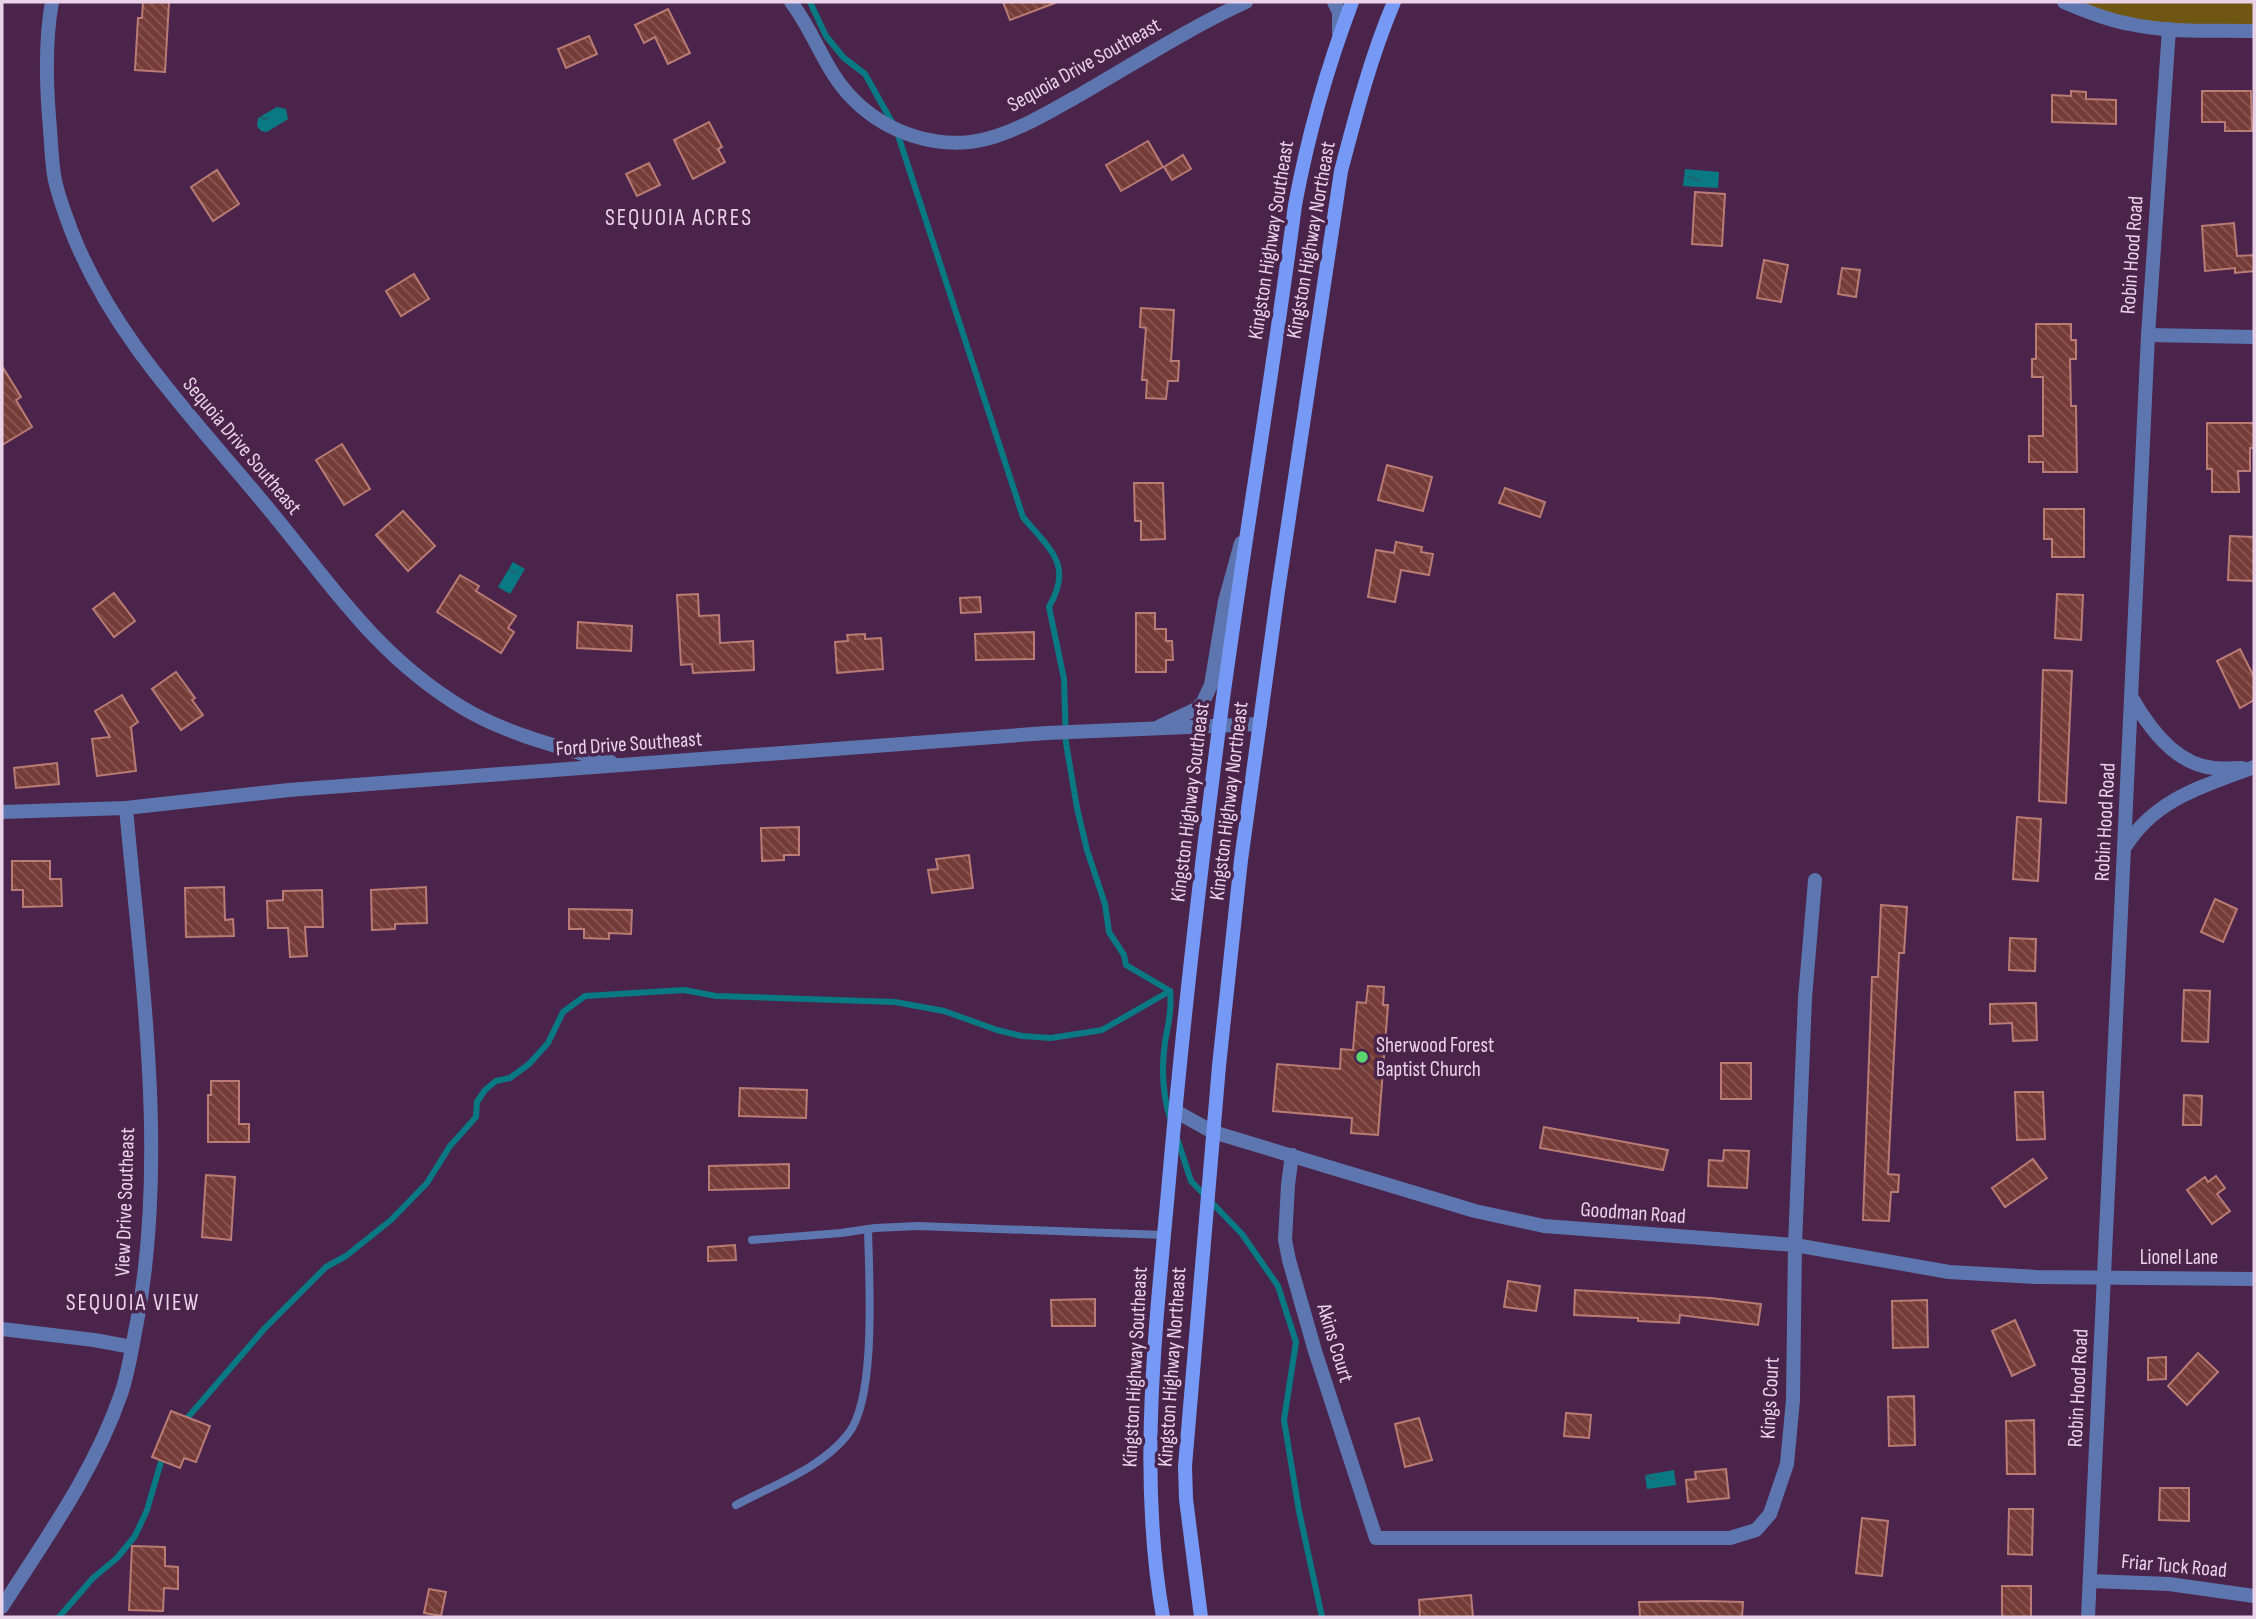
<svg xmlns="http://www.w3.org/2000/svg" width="2256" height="1619" font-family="'Sofia Sans Condensed',sans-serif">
<defs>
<pattern id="water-ripples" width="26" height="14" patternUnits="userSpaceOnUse" patternTransform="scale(1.75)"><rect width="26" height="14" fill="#097984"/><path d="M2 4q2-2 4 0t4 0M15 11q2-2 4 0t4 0" fill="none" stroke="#245f68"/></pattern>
<pattern id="building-back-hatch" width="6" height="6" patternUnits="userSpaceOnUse" patternTransform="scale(1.75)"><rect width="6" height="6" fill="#753c37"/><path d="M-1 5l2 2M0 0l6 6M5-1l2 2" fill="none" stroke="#895754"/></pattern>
</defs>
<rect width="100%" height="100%" fill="#4a244b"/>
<polygon fill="#705613" points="2064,2 2254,2 2254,31 2169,29"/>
<g fill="url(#water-ripples)">
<polygon points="277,107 286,109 288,119 267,132 261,131 257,126 258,118"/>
<polygon points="1685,169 1719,172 1718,188 1683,186"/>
<polygon points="513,562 525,569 510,594 498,587"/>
<polygon points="1674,1470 1676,1485 1647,1489 1645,1475"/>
</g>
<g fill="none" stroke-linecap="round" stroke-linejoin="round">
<g stroke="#097984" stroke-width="6">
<polyline points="810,2 826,36 844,58 865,74 892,122"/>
<path d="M897 132 1023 517C1049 549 1074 564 1049 607L1064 679 1066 743 1077 808 1087 850 1105 904 1109 932 1124 955 1126 965 1170 991"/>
<path d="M1170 991C1172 1009 1168 1025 1165 1042 1161 1070 1162 1094 1171 1121"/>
<polyline points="1178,1141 1191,1181 1242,1234 1278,1286 1296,1342 1284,1420 1299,1511 1322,1617"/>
<polyline points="183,1423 265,1328 326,1267 346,1256 391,1220 427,1183 450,1146 476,1117 477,1102 485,1090 496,1081 510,1078 529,1064 548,1043 563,1012 585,996 684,990 716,996 895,1002 944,1011 997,1030 1022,1036 1051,1038 1102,1030 1170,991"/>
<polyline points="59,1617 93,1578 117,1558 135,1536 147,1510 163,1455"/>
</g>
</g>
<g fill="url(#building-back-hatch)" stroke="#ba7b74" stroke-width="2">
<polygon points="143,2 169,2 165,72 135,70 138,18 142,18"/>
<polygon points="1003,2 1055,2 1055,3 1010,20"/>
<polygon points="668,9 690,53 668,64 655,37 644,43 635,25"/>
<polygon points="589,36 597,54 566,68 558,49"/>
<polygon points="2071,91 2086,92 2086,99 2116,100 2116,124 2052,122 2052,95 2071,96"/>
<polygon points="2202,91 2251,91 2252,131 2225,131 2225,122 2202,122"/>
<polygon points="709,122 722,147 718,149 725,162 693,179 674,140"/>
<polygon points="1148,141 1163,167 1121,191 1106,165"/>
<polygon points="1183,155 1191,169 1172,180 1164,167"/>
<polygon points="649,163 660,185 637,196 626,174"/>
<polygon points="217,170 239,204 213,221 191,187"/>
<polygon points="1695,192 1725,194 1722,246 1692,244"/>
<polygon points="2234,223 2237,256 2254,255 2254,271 2235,273 2235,268 2205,271 2202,226"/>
<polygon points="1764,260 1788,265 1781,302 1757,298"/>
<polygon points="1842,268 1860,270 1856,297 1838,294"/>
<polygon points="414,274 429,299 401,316 386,291"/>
<polygon points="1141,308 1174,310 1171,361 1179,361 1178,381 1168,381 1166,399 1146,398 1147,380 1142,380 1146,328 1140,327"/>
<polygon points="2036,324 2071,324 2071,340 2076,340 2076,359 2070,359 2071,406 2076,406 2077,472 2043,472 2043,462 2029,462 2029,436 2043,436 2043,377 2032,377 2032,359 2036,359"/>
<polygon points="2,366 21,397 16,400 32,427 2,445"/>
<polygon points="2207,423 2254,423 2254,448 2250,448 2250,471 2238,471 2239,492 2212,492 2212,469 2207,469"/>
<polygon points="342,444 370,489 344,505 316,460"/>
<polygon points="1387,465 1432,477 1423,511 1378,500"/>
<polygon points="1134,483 1163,483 1165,539 1141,540 1141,521 1135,521"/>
<polygon points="1505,488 1545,502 1540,517 1499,503"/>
<polygon points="2044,509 2084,509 2084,557 2052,557 2052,539 2044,539"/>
<polygon points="403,511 435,546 408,571 376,535"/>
<polygon points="2230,536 2254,537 2254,581 2228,580"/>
<polygon points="1396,542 1422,547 1421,552 1433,554 1429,575 1401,570 1395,602 1368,597 1376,550 1394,553"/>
<polygon points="460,575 479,586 476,591 516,616 508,628 514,632 501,653 437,612"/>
<polygon points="114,593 135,621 114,637 93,609"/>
<polygon points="698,594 699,616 719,615 720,643 753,641 754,670 693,673 692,664 681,665 677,595"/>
<polygon points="2057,594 2083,595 2081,640 2055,638"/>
<polygon points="980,597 981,612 961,613 960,598"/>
<polygon points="1136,613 1155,613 1155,629 1166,629 1166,641 1172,641 1173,660 1166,660 1166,672 1136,672"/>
<polygon points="578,622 632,626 631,651 577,648"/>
<polygon points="1034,632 1034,659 976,660 975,634"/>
<polygon points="865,634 865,639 881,638 883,669 837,673 835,642 848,641 847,635"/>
<polygon points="2240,649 2254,677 2254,700 2240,708 2217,661"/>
<polygon points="2043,670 2072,671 2066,803 2039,801"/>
<polygon points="176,672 195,698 192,700 203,715 181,730 152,689"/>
<polygon points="122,695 138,722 131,727 136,771 97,776 92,739 110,737 95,711"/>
<polygon points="57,763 59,784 16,788 14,768"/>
<polygon points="2017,817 2041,819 2038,881 2013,879"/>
<polygon points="799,827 799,855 784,855 784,860 762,861 761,828"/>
<polygon points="969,855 973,888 932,893 928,870 938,869 936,859"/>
<polygon points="12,861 50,861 50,879 61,879 62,906 23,907 23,890 12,890"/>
<polygon points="224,887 225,920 233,919 234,936 186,937 185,888"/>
<polygon points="426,887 427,923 395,924 395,929 372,930 371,890"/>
<polygon points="322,890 323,927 305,927 307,956 290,957 288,928 268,928 267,901 283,900 283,891"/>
<polygon points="2215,899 2237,909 2223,942 2201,932"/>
<polygon points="1881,905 1907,907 1904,953 1899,953 1888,1174 1899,1175 1898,1192 1891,1192 1889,1221 1863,1220 1872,977 1878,977"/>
<polygon points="569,909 632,910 631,934 609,933 609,939 584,938 584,929 569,929"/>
<polygon points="2010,938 2036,939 2035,971 2009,970"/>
<polygon points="1368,986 1384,987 1383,1005 1388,1005 1378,1135 1351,1133 1352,1118 1273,1111 1277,1064 1340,1069 1341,1049 1353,1050 1357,1002 1366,1003"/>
<polygon points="2184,990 2210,991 2208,1042 2182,1041"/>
<polygon points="2036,1003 2037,1040 2013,1041 2012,1023 1990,1024 1990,1004"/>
<rect x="1721" y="1063" width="30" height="36"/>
<polygon points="211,1081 239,1081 239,1124 249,1124 249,1142 208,1142 208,1095 211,1095"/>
<polygon points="740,1088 807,1090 806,1118 739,1116"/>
<polygon points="2015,1092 2043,1092 2045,1139 2017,1140"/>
<polygon points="2184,1095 2202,1096 2201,1125 2183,1125"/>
<polygon points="1544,1127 1668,1150 1663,1170 1540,1148"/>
<polygon points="1724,1150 1749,1151 1747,1188 1708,1186 1709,1160 1723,1161"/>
<polygon points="2033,1159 2047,1178 2005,1207 1992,1188"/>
<polygon points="789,1164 789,1188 709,1190 709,1166"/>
<polygon points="206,1175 235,1177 231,1240 202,1237"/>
<polygon points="2216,1176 2225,1188 2217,1194 2230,1211 2212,1224 2187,1190 2205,1177 2208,1182"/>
<polygon points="735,1245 736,1260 708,1261 708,1247"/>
<polygon points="1508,1281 1540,1286 1536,1311 1504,1307"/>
<polygon points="1575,1290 1711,1298 1761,1304 1758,1325 1680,1315 1679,1323 1638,1321 1638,1318 1574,1315"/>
<polygon points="1095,1299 1095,1326 1052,1326 1051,1300"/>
<polygon points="1927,1300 1928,1347 1893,1348 1892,1301"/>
<polygon points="2015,1320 2035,1365 2012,1376 1992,1331"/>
<polygon points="2198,1353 2218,1372 2187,1405 2168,1386"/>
<polygon points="2166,1357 2166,1379 2148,1380 2148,1358"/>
<polygon points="1914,1396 1915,1445 1889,1446 1888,1397"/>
<polygon points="171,1411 210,1426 196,1462 184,1458 180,1468 152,1457"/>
<polygon points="1566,1413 1591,1415 1589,1438 1564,1436"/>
<polygon points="1419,1418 1432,1460 1405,1467 1395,1424"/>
<polygon points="2034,1420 2035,1474 2007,1474 2006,1421"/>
<polygon points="1726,1469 1729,1498 1688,1502 1686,1480 1696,1479 1695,1472"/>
<polygon points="2160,1488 2189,1488 2189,1521 2159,1520"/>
<polygon points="2009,1509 2033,1509 2032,1555 2008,1554"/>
<polygon points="1862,1518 1888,1521 1882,1576 1856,1573"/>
<polygon points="132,1546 165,1547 165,1566 178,1567 178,1589 164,1588 163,1611 129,1610"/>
<rect x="2002" y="1586" width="29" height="31"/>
<polygon points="429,1589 446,1592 441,1616 424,1613"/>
<polygon points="1471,1595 1473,1617 1420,1617 1419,1600"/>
<polygon points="1704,1601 1743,1602 1742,1617 1640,1617 1639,1602"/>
</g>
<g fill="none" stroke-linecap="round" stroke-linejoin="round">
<g stroke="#5e76af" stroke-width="8">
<polyline points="752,1240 841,1233 875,1228 918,1226 1164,1235"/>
<path d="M736 1505C773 1485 822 1468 848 1434 877 1398 869 1277 868 1229"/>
</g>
<g stroke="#5e76af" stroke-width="14">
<path d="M52 2C45 40 46 78 49 117 51 136 51 156 54 175 57 194 65 213 71 230 112 336 191 415 262 501 327 578 373 654 463 708 508 735 561 747 611 762"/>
<path d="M791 2C815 33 825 72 854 100 887 133 939 151 986 139 1020 130 1053 110 1083 93 1137 62 1189 28 1246 2"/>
<polyline points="1334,2 1339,12 1339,34"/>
<path d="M2064 2C2085 11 2107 20 2130 24 2170 33 2213 30 2254 31"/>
<polyline points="2148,335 2254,337"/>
<path d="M2132 698C2149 728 2176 765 2214 768 2223 769 2233 768 2242 768"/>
<polyline points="1160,726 1196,709 1203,702 1211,685 1225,601 1241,543"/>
<polyline points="2,812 126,808 289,790 1047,733 1260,724"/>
<path d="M2125 847C2156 798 2202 787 2254 767"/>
<polyline points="1175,1111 1213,1132 1475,1211 1544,1226 1795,1245 1949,1272 2036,1277 2254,1279"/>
<polyline points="1292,1155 1288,1185 1285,1240 1289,1260 1315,1351 1376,1538 1730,1538 1756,1530 1770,1514 1787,1464 1793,1400 1795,1245 1805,998 1815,880"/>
<polyline points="2,1329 94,1340 132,1347"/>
<polyline points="2091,1581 2169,1584 2254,1596"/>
<path d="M2 1607C46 1538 94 1472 121 1394 129 1371 132 1346 137 1322 168 1156 141 976 126 808"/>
<polyline points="2088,1617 2148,335 2169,29"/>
</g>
<g stroke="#7599f4" stroke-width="14">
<path d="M1163 1617C1137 1469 1157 1318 1170 1169 1183 1022 1200 875 1219 728 1242 554 1272 380 1295 205 1308 135 1327 68 1352 2"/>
<path d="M1201 1617 1186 1499 1185 1466 1219 1066 1241 860 1278 591 1341 171C1356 114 1371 56 1394 2"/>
</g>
</g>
<circle fill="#5bd56e" stroke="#4a244b" stroke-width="2.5" cx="1362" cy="1057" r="7"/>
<g text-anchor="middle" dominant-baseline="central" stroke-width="7" stroke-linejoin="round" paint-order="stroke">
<g font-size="21" fill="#ead2e9" stroke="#4a244b">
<text transform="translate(1084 65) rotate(-29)">Sequoia Drive Southeast</text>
<text transform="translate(1271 240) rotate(-81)">Kingston Highway Southeast</text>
<text transform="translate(1311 240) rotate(-80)">Kingston Highway Northeast</text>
<text transform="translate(2132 255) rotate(-86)">Robin Hood Road</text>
<text transform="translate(242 446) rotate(50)">Sequoia Drive Southeast</text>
<text transform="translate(629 744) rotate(-4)">Ford Drive Southeast</text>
<text transform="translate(1229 801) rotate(-83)">Kingston Highway Northeast</text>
<text transform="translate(1190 802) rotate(-83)">Kingston Highway Southeast</text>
<text transform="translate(2105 822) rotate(-87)">Robin Hood Road</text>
<text transform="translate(125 1202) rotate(-88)">View Drive Southeast</text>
<text transform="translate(1633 1213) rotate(4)">Goodman Road</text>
<text x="2179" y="1257">Lionel Lane</text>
<text transform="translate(1335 1343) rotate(73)">Akins Court</text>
<text transform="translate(1135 1367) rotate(-87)">Kingston Highway Southeast</text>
<text transform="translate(1172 1367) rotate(-86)">Kingston Highway Northeast</text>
<text transform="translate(2078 1388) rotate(-87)">Robin Hood Road</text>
<text transform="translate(1770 1398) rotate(-87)">Kings Court</text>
<text transform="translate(2174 1566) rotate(5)">Friar Tuck Road</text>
</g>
<g font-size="21" fill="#ead2e9" stroke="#4a244b" text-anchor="start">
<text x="1376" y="1045">Sherwood Forest<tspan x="1376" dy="24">Baptist Church</tspan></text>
</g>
<g font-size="23" letter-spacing="2" fill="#ead2e9" stroke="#4a244b">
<text x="679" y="218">SEQUOIA ACRES</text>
<text x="133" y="1303">SEQUOIA VIEW</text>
</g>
</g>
<rect width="2256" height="1619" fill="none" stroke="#ead2e9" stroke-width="7"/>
</svg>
